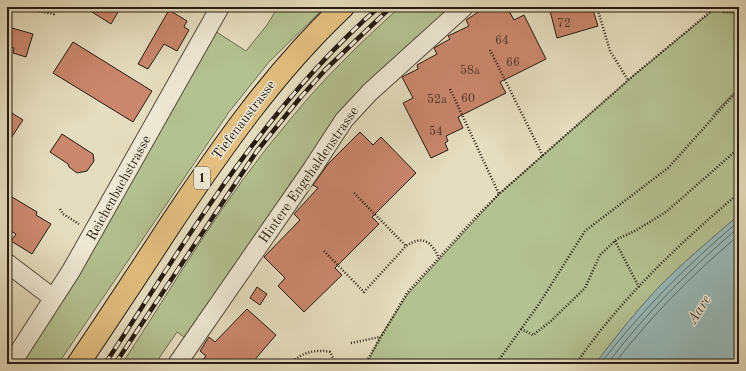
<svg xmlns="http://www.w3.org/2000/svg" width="746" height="371" font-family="'Old Standard TT',serif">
<rect width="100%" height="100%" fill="#e5ddbf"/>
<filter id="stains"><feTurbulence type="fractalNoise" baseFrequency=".005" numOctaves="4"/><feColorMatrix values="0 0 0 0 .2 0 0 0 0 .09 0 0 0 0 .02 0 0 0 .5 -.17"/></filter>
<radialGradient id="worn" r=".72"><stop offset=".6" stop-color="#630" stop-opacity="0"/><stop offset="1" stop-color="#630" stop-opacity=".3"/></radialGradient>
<g fill="#b4c192" stroke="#6c6e52">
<polygon points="278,7 325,7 269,62 229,112 58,364 20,364 100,237 215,31 246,51 267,25"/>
<path d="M400 7H462L369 92 192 343 177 332 155 364H122C175 283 225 196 288 122 322 80 360 43 400 7Z"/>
<path d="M739 7V88L736 90 712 116 739 89V215C710 240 681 264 655 291 634 314 614 339 595 364H367L380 337 408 294 499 194 633 76 716 8Z"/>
</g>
<path fill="#99babb" stroke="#6a7b77" d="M739 215V364H595C614 339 634 314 655 291 681 264 710 240 739 215Z"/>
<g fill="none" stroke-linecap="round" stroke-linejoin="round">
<g stroke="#5e6b66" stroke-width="1">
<path d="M600 364C643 309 686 266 739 221"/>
<path d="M607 364C646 313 690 269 739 227"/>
<path d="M614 364C651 316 693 274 739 235"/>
</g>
</g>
<g fill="#ca876e" stroke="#241c11">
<polygon points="84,7 121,7 111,24"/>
<polygon points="486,7 507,7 514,20 524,15 546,59 500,82 506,93 458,117 463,128 446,136 448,141 445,143 448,150 431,158 403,103 413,98 402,77 418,69 417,65 437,54 434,48 450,39 448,36 469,26 466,20"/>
<polygon points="549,7 592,7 598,26 557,38"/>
<polygon points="169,10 187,21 184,27 189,30 177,51 164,44 148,69 138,64"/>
<polygon points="12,28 33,34 26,57 13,53 14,48 7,46"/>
<polygon points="73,42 152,91 133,122 53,73"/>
<polygon points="7,110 23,120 7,144"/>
<polygon points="360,132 373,145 381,137 416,173 372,217 379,224 335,268 342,275 304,312 278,286 285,278 264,257 300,220 294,214 318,188 313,185 328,164"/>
<polygon points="62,134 93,154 94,161 87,171 77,173 69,167 68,164 50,152"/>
<polygon points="7,194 37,212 36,215 51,224 32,254 11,241 16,234 7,229"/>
<polygon points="257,287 267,294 260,305 250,298"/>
<polygon points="247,309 276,335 251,364 199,364 206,356 200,351 209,337 215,342"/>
</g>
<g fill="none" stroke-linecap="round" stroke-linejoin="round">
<g stroke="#544c3c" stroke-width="20">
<g id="minor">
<polyline points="7,263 53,298"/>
<polyline points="11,364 71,271 220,7"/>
<polyline points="177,364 312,169 344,120 370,92 464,7"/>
</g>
</g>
<g stroke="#241c11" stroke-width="24">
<path id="major" d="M78 364C109 318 140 271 170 225 222 147 275 71 343 7"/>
</g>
<g stroke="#241c11" stroke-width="2.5" stroke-dasharray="1 2" stroke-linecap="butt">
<polyline points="15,7 54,14 58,7"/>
<polyline points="597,7 610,51 628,80"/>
<polyline points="716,7 724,12 739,13"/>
<polyline points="490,50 543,156"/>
<polyline points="450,89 499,194"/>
<polyline points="354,193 406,246"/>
<polyline points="60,209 63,214 79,224"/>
<polyline points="615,241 639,287"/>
<path d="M324 251 364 292 406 246C423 235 431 241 439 258"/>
<polyline points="521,329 533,335 551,321 585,288 600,255 617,239 635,231 666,212 739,148"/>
<polyline points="351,343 380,337"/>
<path d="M291 364C301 352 316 349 330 352L336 364"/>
<polyline points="365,364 407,293 476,217 499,194 633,76 716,7"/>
<polyline points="496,364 539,304 585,231 668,168 739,89"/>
<path d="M576 364C620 299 680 243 739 193"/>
</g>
<use href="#minor" stroke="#eee9d5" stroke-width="18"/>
<use href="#major" stroke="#e2be80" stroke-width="22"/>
<g stroke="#241c11" stroke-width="4.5">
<g id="rail">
<path d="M105 364C188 238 264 107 379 7"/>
<polyline points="115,364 257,151 300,98 326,69 391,7"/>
</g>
</g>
<use href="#rail" stroke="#eee9d5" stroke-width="3" stroke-dasharray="9" stroke-linecap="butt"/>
</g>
<g text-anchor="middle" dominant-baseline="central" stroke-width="3" stroke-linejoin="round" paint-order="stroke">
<g font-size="12" fill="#4e3728">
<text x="564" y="24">72</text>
<text x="502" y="41">64</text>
<text x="513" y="63">66</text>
<text x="470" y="71">58a</text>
<text x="468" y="99">60</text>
<text x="437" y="100">52a</text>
<text x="436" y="132">54</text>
</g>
<rect fill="#eee9d5" stroke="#615a4c" stroke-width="1" x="194" y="167" width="16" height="22" rx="3"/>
<g font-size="13" font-weight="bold" fill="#241c11">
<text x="202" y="178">1</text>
</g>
<g font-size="14" fill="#241c11" stroke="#eee9d5">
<text transform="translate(244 120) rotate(-53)">Tiefenaustrasse</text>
<text transform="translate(309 175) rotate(-55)">Hintere Engehaldenstrasse</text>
<text transform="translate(119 188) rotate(-61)">Reichenbachstrasse</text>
</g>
<g font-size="15" font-style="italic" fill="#474b44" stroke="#eee9d5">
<text transform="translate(700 310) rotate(-58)">Aare</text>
</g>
</g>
<rect width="746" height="371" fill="none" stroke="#e5ddbf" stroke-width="24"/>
<rect x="8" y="8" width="730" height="355" fill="none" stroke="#241c11" stroke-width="2"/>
<rect x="12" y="12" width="722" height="347" fill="none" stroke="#241c11"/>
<rect width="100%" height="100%" filter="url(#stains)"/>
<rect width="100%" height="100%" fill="url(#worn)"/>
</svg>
